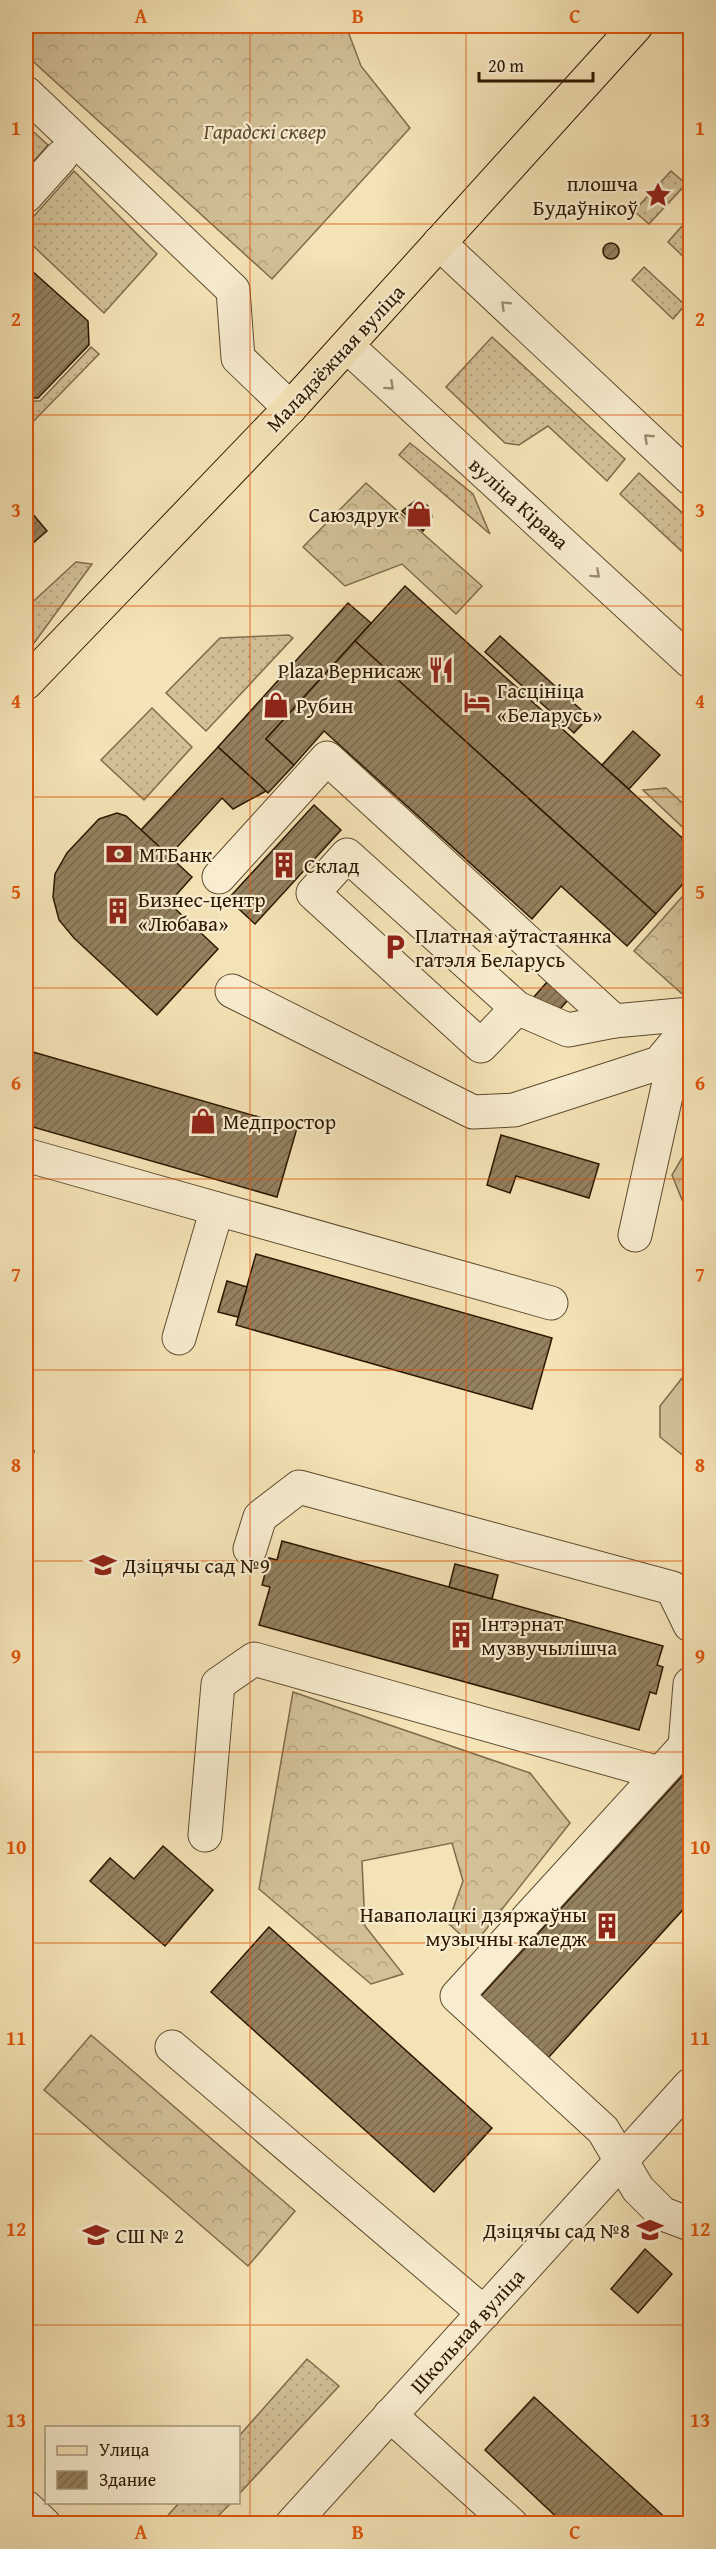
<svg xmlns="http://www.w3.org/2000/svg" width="716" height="2549" font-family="'Gentium Book Plus',serif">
<defs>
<pattern id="grass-dots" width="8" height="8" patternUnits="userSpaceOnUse" patternTransform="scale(1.5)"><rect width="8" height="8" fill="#d2c097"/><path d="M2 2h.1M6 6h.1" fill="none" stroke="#b4a480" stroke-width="1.8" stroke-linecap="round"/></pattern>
<pattern id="forest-crowns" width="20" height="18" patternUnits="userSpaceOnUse" patternTransform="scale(1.5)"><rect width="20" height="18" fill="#d2c097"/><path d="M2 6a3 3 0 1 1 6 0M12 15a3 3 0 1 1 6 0" fill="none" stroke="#b4a480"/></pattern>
<pattern id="building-hatch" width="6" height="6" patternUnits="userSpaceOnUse" patternTransform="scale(1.5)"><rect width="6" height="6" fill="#94815f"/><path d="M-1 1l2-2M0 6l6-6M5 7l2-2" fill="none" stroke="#79694c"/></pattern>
</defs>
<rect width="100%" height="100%" fill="#f4e3b6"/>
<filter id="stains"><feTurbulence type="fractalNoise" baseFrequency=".00333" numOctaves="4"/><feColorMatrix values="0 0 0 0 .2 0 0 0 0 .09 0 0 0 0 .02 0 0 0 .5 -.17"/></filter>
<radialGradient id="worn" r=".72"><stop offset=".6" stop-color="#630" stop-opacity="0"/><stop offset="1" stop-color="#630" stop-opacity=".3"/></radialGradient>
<g fill="url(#grass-dots)" stroke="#7f6c4c" stroke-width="1.5">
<polygon points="26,125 48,145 26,170"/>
<polygon points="74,171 157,254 104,313 26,239 26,225"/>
<polygon points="671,171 686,184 649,224 634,211"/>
<polygon points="690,217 690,263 668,242"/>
<polygon points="644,267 685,305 673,319 632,280"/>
<polygon points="492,337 625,459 607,481 548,426 519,445 505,443 446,387"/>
<polygon points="91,347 99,354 26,429 26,401 40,401"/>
<polygon points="410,443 473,494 490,534 399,455"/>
<polygon points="639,473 690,520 690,559 620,494"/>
<polygon points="76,562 92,564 31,647 26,645 26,608"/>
<polygon points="289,635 293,638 206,731 166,693 220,638"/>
<polygon points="152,708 192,747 144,800 101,760"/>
<polygon points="307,2359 339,2386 239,2494 239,2436"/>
<polygon points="179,2503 179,2502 231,2503 211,2523 161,2523"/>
</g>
<g fill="url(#forest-crowns)" stroke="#7f6c4c" stroke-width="1.5">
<polygon points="26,26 346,26 361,66 410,128 272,279 26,55"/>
<polygon points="366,483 482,586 456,614 402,564 345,586 303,547"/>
<polygon points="666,788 690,810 690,834 643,790"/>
<polygon points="690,888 690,998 689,1000 634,951"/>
<polygon points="690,1144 690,1210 687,1212 672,1175"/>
<polygon points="293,1692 530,1773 570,1823 473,1946 448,1923 463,1881 452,1843 362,1861 365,1926 403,1974 371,1984 259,1889"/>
<polygon points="91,2035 295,2211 248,2266 44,2090"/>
</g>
<polygon fill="#d2c097" stroke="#7f6c4c" stroke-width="1.5" points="690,1368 690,1461 660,1437 660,1406"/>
<g fill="url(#building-hatch)" stroke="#2c1700" stroke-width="1.5">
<circle cx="611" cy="251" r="8"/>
<polygon points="26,271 32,271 88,321 89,345 38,398 26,398"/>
<polygon points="415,501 423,502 430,508 432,517 423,531 402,511"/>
<polygon points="26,506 47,531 26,549"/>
<polygon points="405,586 690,845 690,876 656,914 355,641"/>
<polygon points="348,603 371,623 266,739 294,765 268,793 218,747"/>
<polygon points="500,636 589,717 574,733 485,652"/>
<polygon points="355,641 656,914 627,946 561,886 532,919 324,731 294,765 266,739"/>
<polygon points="633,731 660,755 629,789 602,765"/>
<polygon points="218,747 266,791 233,809 222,798 169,856 141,830"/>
<polygon points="314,805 341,830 255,924 228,899"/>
<polygon points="117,813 126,816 192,877 169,903 218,949 157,1015 74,938 59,920 53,897 55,874 67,853 99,819"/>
<polygon points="547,982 568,1000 554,1016 533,998"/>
<polygon points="26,1050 297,1128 277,1197 26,1125"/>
<polygon points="501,1135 599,1164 589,1198 516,1176 510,1193 487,1185"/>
<polygon points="256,1254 552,1338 532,1409 236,1325"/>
<polygon points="227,1281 247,1287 238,1317 218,1312"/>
<polygon points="26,1448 34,1451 26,1482"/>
<polygon points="282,1541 663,1646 657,1665 663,1667 656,1694 650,1692 639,1730 259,1625 270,1587 262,1585 269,1558 277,1560"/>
<polygon points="455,1564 498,1575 492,1599 449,1587"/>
<polygon points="685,1773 690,1778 690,1902 548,2058 481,1996"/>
<polygon points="163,1846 213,1890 165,1946 90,1881 110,1858 134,1879"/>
<polygon points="269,1927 492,2128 434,2192 211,1992"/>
<polygon points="645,2249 672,2274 638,2313 611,2289"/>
<polygon points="534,2397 672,2524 564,2524 485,2450"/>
</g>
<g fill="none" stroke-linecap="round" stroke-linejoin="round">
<g stroke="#5e4a2e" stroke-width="35">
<g id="minor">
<polyline points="26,93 233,290 238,358 290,408"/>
<polyline points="26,196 61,157"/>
<polyline points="439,243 690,478"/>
<polyline points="347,346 690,661"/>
<polyline points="219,877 327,758 614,1021 690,1014"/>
<polyline points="232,991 473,1112 514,1110 659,1063 690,1026"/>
<polyline points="517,1008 481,1046 313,893 347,855 517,1008 568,1030 614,1021"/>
<polyline points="26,1155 551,1303"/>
<polyline points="635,1235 678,1042"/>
<polyline points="179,1338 217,1209"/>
<polyline points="250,1549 260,1517 299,1487 672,1588 690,1625"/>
<polyline points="685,1746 690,1684"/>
<polyline points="690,1750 685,1746 457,1996 603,2130 638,2189 663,2214 690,2224"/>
<polyline points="205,1835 218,1684 254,1659 659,1773"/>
<polyline points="172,2047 484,2313"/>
<polyline points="390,2415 511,2524"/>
<polyline points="26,2507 44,2524"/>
<polyline points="292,2524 690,2085"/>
</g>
</g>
<g stroke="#2c1700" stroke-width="35">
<polyline id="major" points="26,683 290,408 636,26"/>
</g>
<use href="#minor" stroke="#f8edd0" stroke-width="33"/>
<use href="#major" stroke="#f4e3b6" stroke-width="33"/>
</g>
<defs><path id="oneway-chevron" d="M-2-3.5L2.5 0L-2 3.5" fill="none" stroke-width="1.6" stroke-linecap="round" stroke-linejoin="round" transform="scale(1.5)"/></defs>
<g stroke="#9c8d72">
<use href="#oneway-chevron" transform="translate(505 305) rotate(-136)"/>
<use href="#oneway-chevron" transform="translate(390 386) rotate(42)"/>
<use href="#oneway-chevron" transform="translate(648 438) rotate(-137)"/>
<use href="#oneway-chevron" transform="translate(596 574) rotate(42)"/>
</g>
<path fill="none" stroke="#df560b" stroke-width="1.5" stroke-opacity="0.55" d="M250 26V2524M466 26V2524M26 224H690M26 415H690M26 606H690M26 797H690M26 988H690M26 1179H690M26 1370H690M26 1561H690M26 1752H690M26 1943H690M26 2134H690M26 2325H690"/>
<defs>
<g id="sight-bare" transform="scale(2.07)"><path d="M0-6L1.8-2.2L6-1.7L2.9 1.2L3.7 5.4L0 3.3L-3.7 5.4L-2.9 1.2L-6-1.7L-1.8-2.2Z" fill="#8f2418" stroke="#f8edd0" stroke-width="2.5" paint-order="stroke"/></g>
<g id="shop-bare" transform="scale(2.07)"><path d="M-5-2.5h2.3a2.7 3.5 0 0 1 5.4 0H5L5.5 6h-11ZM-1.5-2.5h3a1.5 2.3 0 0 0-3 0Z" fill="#8f2418" stroke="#f8edd0" stroke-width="2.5" paint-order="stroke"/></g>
<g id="restaurant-bare" transform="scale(2.07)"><path d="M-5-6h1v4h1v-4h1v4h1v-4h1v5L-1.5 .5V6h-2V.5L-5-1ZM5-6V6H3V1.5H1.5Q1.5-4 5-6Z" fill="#8f2418" stroke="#f8edd0" stroke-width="2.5" paint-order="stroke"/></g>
<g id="hotel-bare" transform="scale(2.07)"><path d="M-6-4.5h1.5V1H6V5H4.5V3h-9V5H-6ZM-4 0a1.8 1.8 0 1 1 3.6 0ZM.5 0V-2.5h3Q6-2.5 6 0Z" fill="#8f2418" stroke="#f8edd0" stroke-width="2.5" paint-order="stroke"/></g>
<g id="bank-bare" transform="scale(2.07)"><path d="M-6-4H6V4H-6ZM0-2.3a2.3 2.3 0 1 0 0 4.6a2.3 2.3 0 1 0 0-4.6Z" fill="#8f2418" stroke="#f8edd0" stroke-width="2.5" paint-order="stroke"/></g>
<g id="building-bare" transform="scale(2.07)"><path d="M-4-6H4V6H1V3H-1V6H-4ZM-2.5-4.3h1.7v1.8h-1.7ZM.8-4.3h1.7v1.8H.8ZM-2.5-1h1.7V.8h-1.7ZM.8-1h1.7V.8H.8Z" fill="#8f2418" stroke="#f8edd0" stroke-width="2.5" paint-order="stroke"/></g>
<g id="parking-bare" transform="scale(2.07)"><path d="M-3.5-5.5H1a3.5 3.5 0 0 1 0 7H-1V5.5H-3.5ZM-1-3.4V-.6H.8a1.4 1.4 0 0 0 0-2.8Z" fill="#8f2418" stroke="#f8edd0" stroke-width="2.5" paint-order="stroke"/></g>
<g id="school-bare" transform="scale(2.07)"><path d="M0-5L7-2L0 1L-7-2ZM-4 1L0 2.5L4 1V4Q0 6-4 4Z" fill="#8f2418" stroke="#f8edd0" stroke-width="2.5" paint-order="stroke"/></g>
</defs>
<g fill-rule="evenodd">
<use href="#sight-bare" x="658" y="195"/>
<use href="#shop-bare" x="419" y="514"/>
<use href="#restaurant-bare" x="441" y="670"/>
<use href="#hotel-bare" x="477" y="702"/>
<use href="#shop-bare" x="276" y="705"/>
<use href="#bank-bare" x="119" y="854"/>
<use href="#building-bare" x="284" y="865"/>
<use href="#building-bare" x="118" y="911"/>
<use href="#parking-bare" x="395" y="947"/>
<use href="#shop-bare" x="203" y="1121"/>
<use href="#school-bare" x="103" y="1565"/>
<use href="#building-bare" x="461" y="1635"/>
<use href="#building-bare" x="607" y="1926"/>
<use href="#school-bare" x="650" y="2230"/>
<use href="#school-bare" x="96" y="2235"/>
</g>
<g text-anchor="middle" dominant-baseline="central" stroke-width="4.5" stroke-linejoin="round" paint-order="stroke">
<g font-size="21" font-style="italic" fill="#5e4a2d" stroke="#f8edd0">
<text x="265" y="131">Гарадскі сквер</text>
</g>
<g font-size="21" fill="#2c1700" stroke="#f8edd0" text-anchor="start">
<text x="638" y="183" text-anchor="end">плошча<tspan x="638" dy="24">Будаўнікоў</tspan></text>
<text x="399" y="514" text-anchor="end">Саюздрук</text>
<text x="421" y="670" text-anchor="end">Plaza Вернисаж</text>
<text x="497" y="690">Гасцініца<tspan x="497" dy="24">«Беларусь»</tspan></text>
<text x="296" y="705">Рубин</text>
<text x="139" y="854">МТБанк</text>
<text x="304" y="865">Склад</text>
<text x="138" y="899">Бизнес-центр<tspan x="138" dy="24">«Любава»</tspan></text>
<text x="415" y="935">Платная аўтастаянка<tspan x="415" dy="24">гатэля Беларусь</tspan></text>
<text x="223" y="1121">Медпростор</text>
<text x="123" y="1565">Дзіцячы сад №9</text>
<text x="481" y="1623">Інтэрнат<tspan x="481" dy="24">музвучылішча</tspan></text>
<text x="587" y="1914" text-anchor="end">Наваполацкі дзяржаўны<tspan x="587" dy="24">музычны каледж</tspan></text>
<text x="630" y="2230" text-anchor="end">Дзіцячы сад №8</text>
<text x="116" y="2235">СШ № 2</text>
</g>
<g font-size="21" fill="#2c1700" stroke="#f8edd0">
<text transform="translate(335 358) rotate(-47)">Маладзёжная вуліца</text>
<text transform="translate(519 503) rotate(42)">вуліца Кірава</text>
<text transform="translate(467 2331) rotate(-48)">Школьная вуліца</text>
</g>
</g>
<rect width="716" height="2549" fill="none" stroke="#f4e3b6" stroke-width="66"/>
<rect x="45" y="2426" width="195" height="78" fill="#f8edd0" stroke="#a6977d" stroke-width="1.5"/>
<rect x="57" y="2446" width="30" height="9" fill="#f4e3b6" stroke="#a6977d" stroke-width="1.5"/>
<text x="99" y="2456" font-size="18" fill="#2c1700">Улица</text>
<rect x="57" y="2471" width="30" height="18" fill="url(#building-hatch)" stroke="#a6977d" stroke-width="1.5"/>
<text x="99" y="2486" font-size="18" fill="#2c1700">Здание</text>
<path d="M479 72v9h114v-9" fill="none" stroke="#2c1700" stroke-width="3"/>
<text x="488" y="72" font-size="18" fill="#2c1700" stroke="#f8edd0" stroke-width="4.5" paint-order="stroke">20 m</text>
<rect x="33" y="33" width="650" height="2483" fill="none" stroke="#df560b" stroke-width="2"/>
<g font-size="20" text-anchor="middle" font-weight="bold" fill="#df560b">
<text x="141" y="23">A</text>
<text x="358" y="23">B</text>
<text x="575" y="23">C</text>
<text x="16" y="135">1</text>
<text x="700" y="135">1</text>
<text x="16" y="326">2</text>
<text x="700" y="326">2</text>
<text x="16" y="517">3</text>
<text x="700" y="517">3</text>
<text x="16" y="708">4</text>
<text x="700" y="708">4</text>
<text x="16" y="899">5</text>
<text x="700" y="899">5</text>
<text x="16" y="1090">6</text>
<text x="700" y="1090">6</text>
<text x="16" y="1281">7</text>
<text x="700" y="1281">7</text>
<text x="16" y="1472">8</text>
<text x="700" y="1472">8</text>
<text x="16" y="1663">9</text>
<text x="700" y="1663">9</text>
<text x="16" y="1854">10</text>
<text x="700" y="1854">10</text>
<text x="16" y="2045">11</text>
<text x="700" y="2045">11</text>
<text x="16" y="2236">12</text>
<text x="700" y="2236">12</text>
<text x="16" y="2427">13</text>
<text x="700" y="2427">13</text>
<text x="141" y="2539">A</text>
<text x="358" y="2539">B</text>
<text x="575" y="2539">C</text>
</g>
<rect width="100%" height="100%" filter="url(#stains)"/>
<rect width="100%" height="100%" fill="url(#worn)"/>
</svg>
